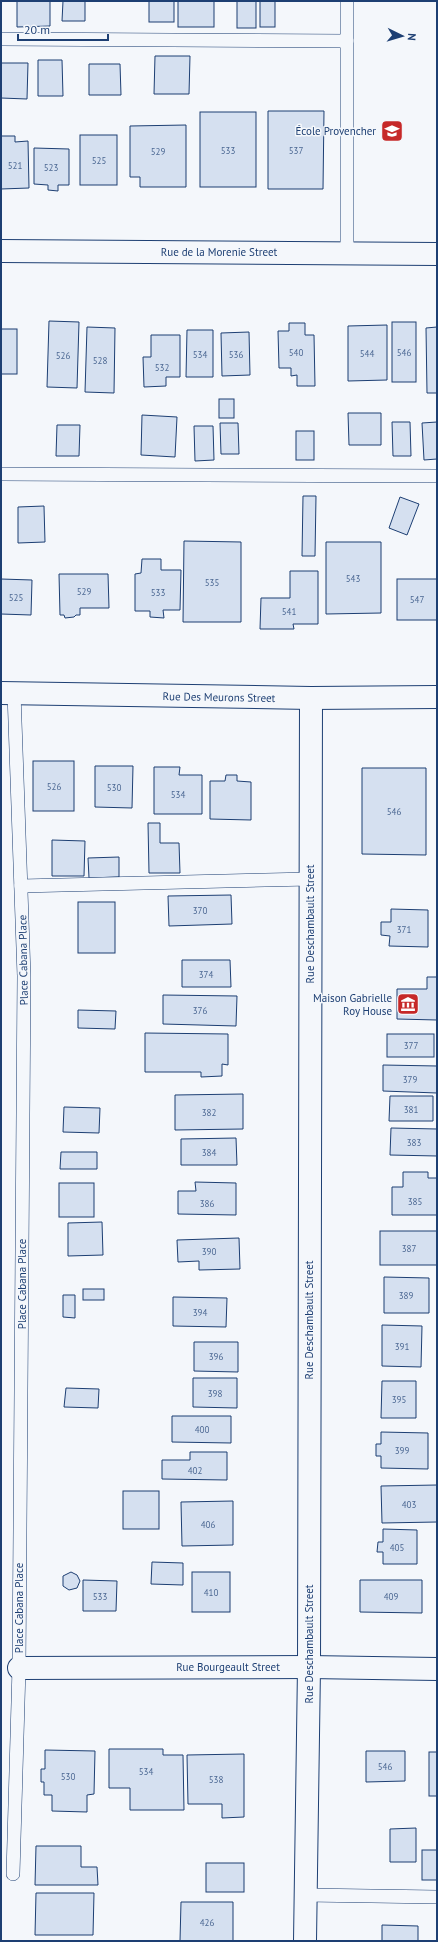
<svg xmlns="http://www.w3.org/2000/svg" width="438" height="1942" font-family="'PT Sans',sans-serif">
<rect width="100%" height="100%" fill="#f4f7fb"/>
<g fill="#d5e0f0" stroke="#1d3f73">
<polygon points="17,1 50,1 50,26 17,27"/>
<polygon points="63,1 85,1 85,21 62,21"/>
<rect x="149" y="1" width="25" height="21"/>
<rect x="178" y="1" width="36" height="26"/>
<rect x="237" y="1" width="19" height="27"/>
<rect x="260" y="1" width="15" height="26"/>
<polygon points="155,56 190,56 189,94 154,94"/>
<polygon points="38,60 62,60 63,96 38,96"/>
<polygon points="1,63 28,63 27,99 1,98"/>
<polygon points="89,64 120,64 121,95 89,95"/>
<polygon points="268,111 324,111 323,189 268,189"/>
<rect x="200" y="112" width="56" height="75"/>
<polygon points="186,125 186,187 140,187 140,177 130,177 130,126"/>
<rect x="80" y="135" width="37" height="50"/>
<polygon points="1,136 15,136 15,142 28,141 29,188 1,189"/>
<polygon points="34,148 69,149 69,185 58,185 58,191 48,190 48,185 34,184"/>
<polygon points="49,321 79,322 77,388 47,387"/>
<rect x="392" y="322" width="24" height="60"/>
<polygon points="289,323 305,323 305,335 314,335 315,386 297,386 297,375 291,376 291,368 279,368 278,331 289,331"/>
<polygon points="387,325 387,380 348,381 348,326"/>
<polygon points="87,327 115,328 114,393 85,392"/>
<polygon points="437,327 437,393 427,393 426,328"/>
<rect x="1" y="329" width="16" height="45"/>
<polygon points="187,330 213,330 213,377 186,377"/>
<polygon points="249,332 250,375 222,376 221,333"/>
<polygon points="151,335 180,335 180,377 166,377 166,386 144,387 143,357 151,357"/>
<rect x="219" y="399" width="15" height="19"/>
<polygon points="348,413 381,413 381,445 349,445"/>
<polygon points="142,415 177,417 175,457 141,455"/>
<polygon points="392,422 410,422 411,456 393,456"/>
<polygon points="437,422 437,459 424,460 422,423"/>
<polygon points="220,423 238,423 239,454 221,454"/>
<polygon points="57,425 80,425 79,456 56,456"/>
<polygon points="194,426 213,426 214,460 195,461"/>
<rect x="296" y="431" width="18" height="29"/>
<polygon points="303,496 316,496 315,556 302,556"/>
<polygon points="400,497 419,504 407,535 389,528"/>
<polygon points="44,506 45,542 18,543 18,507"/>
<polygon points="184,541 241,542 241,622 183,622"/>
<polygon points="326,542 381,542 381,613 326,614"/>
<polygon points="142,559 161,559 161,570 181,570 180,610 163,610 164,618 150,617 150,611 135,611 135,574 141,573"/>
<polygon points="290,571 318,571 318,624 293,624 294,629 260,629 261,598 290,598"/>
<polygon points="59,574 108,574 109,608 80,608 80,615 76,615 74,617 65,618 64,615 60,615"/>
<polygon points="1,579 32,580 31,615 1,614"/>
<rect x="397" y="579" width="40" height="41"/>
<rect x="33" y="761" width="41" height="50"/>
<polygon points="95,766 133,766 132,808 95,807"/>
<polygon points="154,767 180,767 179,775 202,775 202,814 154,814"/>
<polygon points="362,768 426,768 426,855 362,854"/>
<polygon points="226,775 237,775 237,781 251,782 251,820 210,819 210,781 225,781"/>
<polygon points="148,823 160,823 160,843 179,843 180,873 149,873"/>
<polygon points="52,840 85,841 84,876 52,876"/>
<polygon points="119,857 119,877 89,878 88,858"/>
<polygon points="231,895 232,924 169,926 168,896"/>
<rect x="78" y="902" width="37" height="51"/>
<polygon points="391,909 428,910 428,947 389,946 390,936 381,935 381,922 391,922"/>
<polygon points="182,960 230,960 231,987 182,987"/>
<polygon points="427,977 437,977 437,1020 397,1019 397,989 427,989"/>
<polygon points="163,995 237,996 236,1026 163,1024"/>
<polygon points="78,1010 116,1011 115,1029 78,1028"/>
<polygon points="145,1033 228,1034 228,1065 222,1064 222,1076 201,1077 201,1072 145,1072"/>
<rect x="387" y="1034" width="47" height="23"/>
<polygon points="383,1065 437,1066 437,1093 383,1091"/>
<polygon points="243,1094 243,1129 175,1130 175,1095"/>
<polygon points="390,1096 433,1096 433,1121 389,1121"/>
<polygon points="64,1107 100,1108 99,1133 63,1132"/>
<polygon points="391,1128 437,1129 437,1156 390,1155"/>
<polygon points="236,1138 237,1165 181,1165 181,1139"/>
<polygon points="61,1152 97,1152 97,1169 60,1169"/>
<polygon points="403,1172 428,1172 428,1178 437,1178 437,1215 392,1215 392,1187 403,1187"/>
<polygon points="195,1182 236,1183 236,1215 178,1214 178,1191 196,1191"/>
<rect x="59" y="1183" width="35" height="34"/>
<polygon points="102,1222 103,1255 68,1256 68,1223"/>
<rect x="380" y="1231" width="57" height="34"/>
<polygon points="239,1238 240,1269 199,1270 199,1261 178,1262 177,1240"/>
<polygon points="384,1277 429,1278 429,1313 384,1313"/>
<rect x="83" y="1289" width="21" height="11"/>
<polygon points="63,1295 75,1295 75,1318 63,1317"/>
<polygon points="173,1297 227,1298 226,1327 173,1326"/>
<polygon points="382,1325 422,1326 421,1367 382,1366"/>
<polygon points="194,1342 238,1342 238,1372 194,1371"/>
<polygon points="193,1378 237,1378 237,1408 193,1407"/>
<polygon points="382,1381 416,1381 416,1418 381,1418"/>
<polygon points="66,1388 99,1389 98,1408 64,1407"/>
<polygon points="172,1416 231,1416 231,1443 172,1442"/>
<polygon points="381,1432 428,1433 428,1469 381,1468 381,1456 376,1456 376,1444 381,1444"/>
<polygon points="190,1452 227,1452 227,1480 162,1479 162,1460 190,1460"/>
<polygon points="437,1485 437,1522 382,1523 381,1486"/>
<rect x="123" y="1491" width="36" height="38"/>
<polygon points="233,1501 233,1545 182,1546 181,1502"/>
<polygon points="383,1529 417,1530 417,1564 383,1564 383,1552 377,1552 378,1542 383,1542"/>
<polygon points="152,1562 183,1563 183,1585 151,1584"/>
<polygon points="71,1572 77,1575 80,1581 77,1588 69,1590 63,1586 63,1576"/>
<rect x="192" y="1572" width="38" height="40"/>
<polygon points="83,1580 117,1581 116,1611 83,1611"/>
<polygon points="360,1580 422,1580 422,1613 360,1612"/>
<polygon points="109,1749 163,1749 163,1755 183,1755 184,1810 130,1810 130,1788 109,1788"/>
<polygon points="45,1750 95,1751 94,1794 87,1795 87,1812 52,1811 52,1795 44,1795 44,1782 41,1782 41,1769 45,1769"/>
<polygon points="366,1751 405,1751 405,1781 366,1782"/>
<rect x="429" y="1752" width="8" height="44"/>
<polygon points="244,1754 244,1817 222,1818 222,1804 188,1804 187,1755"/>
<polygon points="416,1828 416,1862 390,1862 390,1829"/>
<polygon points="36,1846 81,1846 81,1867 97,1867 98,1885 35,1885"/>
<rect x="422" y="1850" width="15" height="30"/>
<rect x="206" y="1863" width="38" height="29"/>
<polygon points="36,1893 94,1893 93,1935 35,1935"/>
<polygon points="181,1902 233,1902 233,1941 180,1941"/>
<polygon points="382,1925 418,1926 418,1941 382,1941"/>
</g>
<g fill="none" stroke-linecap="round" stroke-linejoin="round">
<g stroke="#1d3f73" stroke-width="14">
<g id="service">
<polyline points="347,1 347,252"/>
<polyline points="1,39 347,41"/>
<polyline points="1,474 437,476"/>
<polyline points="21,886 310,879"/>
<polyline points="13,1874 19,1668 24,976 14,693"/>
<polyline points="306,1895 437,1897"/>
</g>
</g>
<g stroke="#1d3f73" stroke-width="24">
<g id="minor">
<polyline points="1,251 437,254"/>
<polyline points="19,1668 309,1667 437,1669"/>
<polyline points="305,1941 309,1667 311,698"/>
</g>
</g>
<g stroke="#1d3f73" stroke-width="24">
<polyline id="tertiary" points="1,693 311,698 437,697"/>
</g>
<use href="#service" stroke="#f4f7fb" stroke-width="13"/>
<use href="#minor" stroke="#f4f7fb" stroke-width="22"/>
<use href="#tertiary" stroke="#f4f7fb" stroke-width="22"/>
</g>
<defs>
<g id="school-square" transform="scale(1.15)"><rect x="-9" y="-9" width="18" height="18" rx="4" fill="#c62828" stroke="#f4f7fb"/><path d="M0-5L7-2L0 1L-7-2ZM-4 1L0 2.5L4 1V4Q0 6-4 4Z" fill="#fff"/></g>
<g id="museum-square" transform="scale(1.15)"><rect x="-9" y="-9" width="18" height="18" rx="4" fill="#c62828" stroke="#f4f7fb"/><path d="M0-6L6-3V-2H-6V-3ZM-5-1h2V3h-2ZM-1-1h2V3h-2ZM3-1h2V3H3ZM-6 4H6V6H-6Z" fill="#fff"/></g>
</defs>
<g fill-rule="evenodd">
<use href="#school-square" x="392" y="131"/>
<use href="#museum-square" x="408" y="1004"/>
</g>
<g text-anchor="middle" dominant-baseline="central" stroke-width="3" stroke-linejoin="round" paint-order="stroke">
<g font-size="9" fill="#4b6792">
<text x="228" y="150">533</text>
<text x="296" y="150">537</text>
<text x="158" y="151">529</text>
<text x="99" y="160">525</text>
<text x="15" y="165">521</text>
<text x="51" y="167">523</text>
<text x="296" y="352">540</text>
<text x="404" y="352">546</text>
<text x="367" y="353">544</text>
<text x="200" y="354">534</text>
<text x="236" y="354">536</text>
<text x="63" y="355">526</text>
<text x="100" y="360">528</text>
<text x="162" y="367">532</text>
<text x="353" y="578">543</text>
<text x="212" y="582">535</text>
<text x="84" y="591">529</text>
<text x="158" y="592">533</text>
<text x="16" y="597">525</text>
<text x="417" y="599">547</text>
<text x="289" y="611">541</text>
<text x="54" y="786">526</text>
<text x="114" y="787">530</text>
<text x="178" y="794">534</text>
<text x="394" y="811">546</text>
<text x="200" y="910">370</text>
<text x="404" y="929">371</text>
<text x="206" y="974">374</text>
<text x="200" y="1010">376</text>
<text x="411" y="1045">377</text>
<text x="410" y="1079">379</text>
<text x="411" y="1109">381</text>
<text x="209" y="1112">382</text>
<text x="414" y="1142">383</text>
<text x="209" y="1152">384</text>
<text x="415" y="1201">385</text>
<text x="207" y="1203">386</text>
<text x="409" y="1248">387</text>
<text x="209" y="1251">390</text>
<text x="406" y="1295">389</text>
<text x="200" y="1312">394</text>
<text x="402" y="1346">391</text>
<text x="216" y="1356">396</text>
<text x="215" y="1393">398</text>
<text x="399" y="1399">395</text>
<text x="202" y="1429">400</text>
<text x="402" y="1450">399</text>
<text x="195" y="1470">402</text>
<text x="409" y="1504">403</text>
<text x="208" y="1524">406</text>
<text x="397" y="1547">405</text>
<text x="211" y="1592">410</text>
<text x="100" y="1596">533</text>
<text x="391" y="1596">409</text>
<text x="385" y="1766">546</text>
<text x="146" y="1771">534</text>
<text x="68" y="1776">530</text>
<text x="216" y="1779">538</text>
<text x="207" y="1922">426</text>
</g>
<g font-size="11" fill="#1d3f73" stroke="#f4f7fb" text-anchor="end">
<text x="376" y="131">École Provencher</text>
<text x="392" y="998">Maison Gabrielle<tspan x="392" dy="13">Roy House</tspan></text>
</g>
<g font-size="11" fill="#1d3f73" stroke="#f4f7fb">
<text x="219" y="252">Rue de la Morenie Street</text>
<text transform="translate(219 697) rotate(1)">Rue Des Meurons Street</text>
<text transform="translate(310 924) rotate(-90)">Rue Deschambault Street</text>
<text transform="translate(23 960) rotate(-91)">Place Cabana Place</text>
<text transform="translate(22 1284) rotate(-90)">Place Cabana Place</text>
<text transform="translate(309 1320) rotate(-90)">Rue Deschambault Street</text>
<text transform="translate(19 1608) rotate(-90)">Place Cabana Place</text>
<text transform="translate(309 1644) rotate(-90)">Rue Deschambault Street</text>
<text x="228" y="1667">Rue Bourgeault Street</text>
</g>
</g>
<rect width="438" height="1942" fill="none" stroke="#1d3f73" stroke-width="4"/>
<g transform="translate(402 36) rotate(95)" stroke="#f4f7fb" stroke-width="3" paint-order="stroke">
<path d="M0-3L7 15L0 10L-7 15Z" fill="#1d3f73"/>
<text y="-6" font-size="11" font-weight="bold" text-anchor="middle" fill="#1d3f73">N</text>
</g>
<path d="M18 34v6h90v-6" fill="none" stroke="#1d3f73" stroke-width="2"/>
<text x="24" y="34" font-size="12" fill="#1d3f73" stroke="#f4f7fb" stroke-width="3" paint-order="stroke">20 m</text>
</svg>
